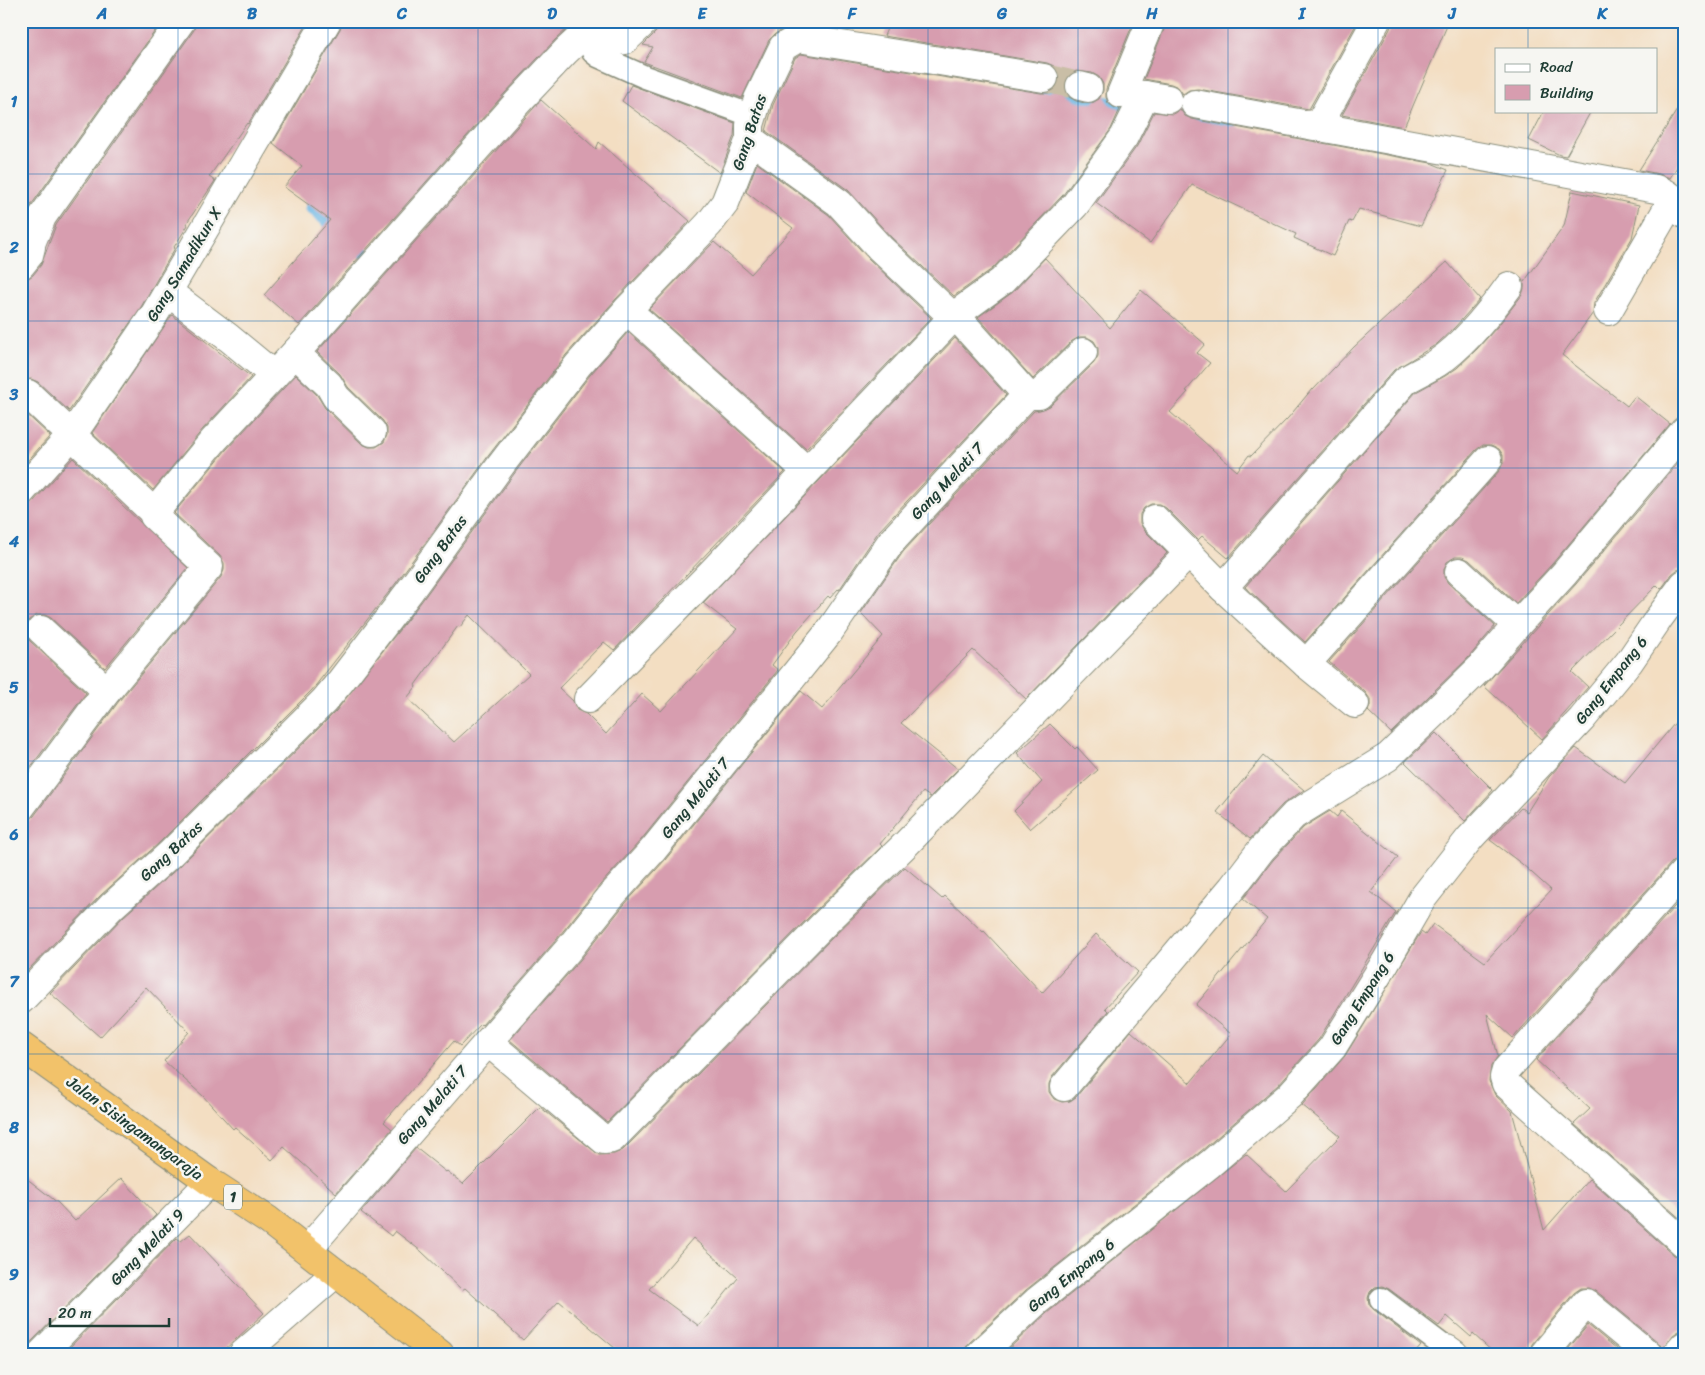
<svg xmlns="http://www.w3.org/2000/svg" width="1705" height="1375" font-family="Sriracha,sans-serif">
<rect width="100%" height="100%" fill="#f6f6f2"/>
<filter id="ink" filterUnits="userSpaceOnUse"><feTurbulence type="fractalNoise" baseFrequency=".02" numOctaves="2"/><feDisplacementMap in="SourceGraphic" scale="10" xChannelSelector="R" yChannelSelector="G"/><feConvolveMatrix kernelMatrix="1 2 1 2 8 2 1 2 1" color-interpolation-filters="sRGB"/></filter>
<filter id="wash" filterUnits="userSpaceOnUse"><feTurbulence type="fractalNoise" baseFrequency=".0096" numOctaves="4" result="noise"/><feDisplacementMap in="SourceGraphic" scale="20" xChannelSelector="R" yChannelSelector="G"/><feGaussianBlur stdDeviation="1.12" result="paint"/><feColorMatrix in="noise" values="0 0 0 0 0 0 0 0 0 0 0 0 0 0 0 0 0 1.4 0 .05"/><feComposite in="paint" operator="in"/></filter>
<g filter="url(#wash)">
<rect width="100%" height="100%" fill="#f3dec2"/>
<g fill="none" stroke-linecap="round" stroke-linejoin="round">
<g stroke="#6bb6e4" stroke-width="12">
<polyline points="1030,88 1231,125"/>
<polyline points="311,208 368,256"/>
</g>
</g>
<g id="blocks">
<g fill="#d79daf" fill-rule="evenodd">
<polygon points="21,21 162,21 29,208 21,226"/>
<polygon points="196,21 309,21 248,124 247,123 209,177 215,181 186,224 188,225 174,247 175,248 141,307 69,411 38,382 31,379 21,380 21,280 27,279 33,275 41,265 56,225 194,30"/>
<polygon points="343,21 579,21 569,27 555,40 505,93 299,325 264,295 330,220 284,187 302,166 273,143 340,29"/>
<polygon points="660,21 807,21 806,23 800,23 790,25 775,34 769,40 742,98 644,62 653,47 643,45 656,32 660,26"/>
<path d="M890 21H1134L1106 89V97L1108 103 1115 108 1120 109 1111 129 1063 195 992 269 954 296 891 237 848 190 766 131 773 105 795 58 801 54 1041 93H1049L1056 88 1059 81V73L1054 66 1047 63 884 36ZM1076 71 1092 73 1099 77 1103 84V91L1099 99 1092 103H1085L1076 101 1069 97 1065 90V82L1069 75Z"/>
<polygon points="1166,21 1358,21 1309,109 1198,89 1189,90 1183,94 1178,87 1171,84 1144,79 1165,27"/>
<polygon points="1392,21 1449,21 1404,127 1342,115 1390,29"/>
<polygon points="631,85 735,123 734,136 720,173 622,101"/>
<polygon points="1684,99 1684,156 1670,178 1659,174 1639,170"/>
<polygon points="541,100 596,149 599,142 690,221 616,299 566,355 489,455 396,583 312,690 159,843 101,895 26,972 21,968 21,822 28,821 34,816 119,701 221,577 224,570 224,563 220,556 174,513 226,450 296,375 317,395 325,408 362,444 369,447 376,447 384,442 387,435 387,428 383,421 348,387 340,374 317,352"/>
<polygon points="1180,109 1185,116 1192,119 1431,163 1448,170 1421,226 1359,209 1352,222 1349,221 1333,256 1294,238 1296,234 1192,185 1150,243 1096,203 1137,146 1154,112 1173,114"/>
<polygon points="1544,111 1591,111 1566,156 1560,155 1529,140"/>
<polygon points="757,163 829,215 869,259 931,318 806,449 649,309 714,242 751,274 793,228 746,192"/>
<polygon points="1572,191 1639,205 1632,238 1594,303 1593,313 1562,355 1627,406 1635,396 1670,424 1552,564 1516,603 1469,560 1462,557 1455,557 1447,562 1444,569 1444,577 1448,583 1495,626 1469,657 1391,733 1368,711 1370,706 1370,699 1365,692 1329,662 1500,470 1503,463 1503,455 1499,449 1491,445 1483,445 1476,450 1305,642 1245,587 1416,392 1445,376 1457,368 1477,349 1497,327 1522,295 1524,288 1524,282 1564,226"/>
<polygon points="1045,258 1110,328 1141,290 1205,344 1197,353 1210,363 1186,391 1188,392 1170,412 1237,471 1249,455 1251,456 1288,418 1312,389 1313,390 1354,347 1447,262 1480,299 1455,327 1437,344 1394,370 1228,558 1202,536 1198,540 1166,508 1159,504 1151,504 1144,508 1140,514 1140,523 1144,530 1167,553 1026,699 973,650 901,723 958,769 930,797 923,792 880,844 882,846 812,914 607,1122 510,1040 580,960 624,905 665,860 801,691 822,709 883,636 861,613 903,552 1034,411 1040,410 1050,406 1094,363 1098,356 1098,348 1094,341 1087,337 1080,337 1072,341 1033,379 978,317 1013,292"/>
<polygon points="172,315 251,377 203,429 153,490 92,433"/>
<path d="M628 332 785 472 614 650 604 642 559 688 573 701 577 710 586 714 606 734 642 694 661 711 737 629 703 603 955 338 1006 395 879 531 839 590 838 589 830 598 828 596 797 631 772 665 778 670 641 840 600 885 556 940 482 1025 481 1024 460 1046 454 1041 384 1122 392 1129 336 1193 284 1147 272 1160 235 1127 233 1129 203 1096 164 1061 189 1032 146 987 100 1037 50 993 123 917 181 865 336 711 421 602 514 474 590 375ZM469 615 529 674 454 742 407 698 416 687 415 685 458 626 460 627Z"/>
<polygon points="21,409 50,436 21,468"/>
<polygon points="1684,456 1684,569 1677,570 1672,574 1661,589 1657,585 1572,672 1588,687 1542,739 1484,686 1576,584"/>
<polygon points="73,458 188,568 105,668 51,618 45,615 37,615 29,620 26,627 26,635 30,641 86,693 21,780 21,507 26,507 33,502"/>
<polygon points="1684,712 1684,857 1679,857 1672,862 1513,1038 1487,1014 1498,1056 1491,1066 1489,1081 1495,1095 1512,1111 1544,1230 1589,1179 1674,1255 1684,1258 1684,1331 1679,1331 1673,1335 1663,1349 1658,1342 1596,1291 1589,1288 1581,1288 1574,1293 1532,1344 1529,1354 1495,1354 1473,1334 1471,1337 1447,1316 1439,1326 1389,1289 1382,1286 1375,1287 1370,1292 1368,1298 1369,1305 1373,1309 1421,1346 1414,1354 1003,1354 1047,1313 1246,1154 1286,1191 1340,1136 1302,1105 1345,1056 1421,932 1425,935 1433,924 1485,962 1551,890 1522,864 1490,840 1521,808 1527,812 1549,777 1576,748 1625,783"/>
<polygon points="1050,724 1075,749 1077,747 1098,770 1030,829 1014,811 1042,782 1017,753"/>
<polygon points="1436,733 1493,790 1465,821 1405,762"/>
<polygon points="1263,756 1304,790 1283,804 1250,839 1217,812"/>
<path d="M1330 811 1337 817 1341 811 1398 857 1371 892 1396 912 1319 1039 1278 1085 1200 1152 1026 1290 969 1343 965 1349V1354H622L559 1301 523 1340 465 1288 462 1290 421 1251 395 1231 391 1236 361 1212 416 1148 446 1172 447 1171 463 1184 540 1107 599 1155 614 1154 623 1150 834 936 905 867 942 899 945 896 983 932 984 931 1042 993 1096 934 1138 972 1105 1008 1108 1011 1052 1077 1049 1084V1092L1054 1099 1062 1102 1070 1101 1076 1097 1131 1031 1190 1083 1231 1034 1196 1005 1267 919 1243 899 1273 860 1304 827ZM693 1238 738 1278 699 1326 649 1289Z"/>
<polygon points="1684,896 1684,1222 1574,1124 1590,1109 1536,1060"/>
<polygon points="21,1174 58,1203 75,1221 121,1178 156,1215 30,1343 26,1354 21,1354"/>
<polygon points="190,1234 264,1313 220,1354 63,1354 177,1238 181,1241"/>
<polygon points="1588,1325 1623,1354 1564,1354"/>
</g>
</g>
</g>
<g filter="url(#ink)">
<use href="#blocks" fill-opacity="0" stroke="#898e7b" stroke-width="1"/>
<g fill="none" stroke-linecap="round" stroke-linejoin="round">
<polyline stroke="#c9bea6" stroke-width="28" stroke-dasharray="28 14" stroke-linecap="butt" points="1044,78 1080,86"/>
<g stroke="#898e7b" stroke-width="25">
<g id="service">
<polyline points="588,34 593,52 598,56 645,77 753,116"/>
<polyline points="1381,1299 1447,1349"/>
</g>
</g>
<g stroke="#898e7b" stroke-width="30">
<g id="minor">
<polyline points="1080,86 1088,88"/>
<polyline points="1121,94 1151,21"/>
<polyline points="1126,94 1145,95 1168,99"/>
<path d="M1195 104 1656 189C1672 194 1675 201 1684 214"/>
<polyline points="1318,126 1376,21"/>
<polyline points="750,139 839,203 880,248 953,317"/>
<polyline points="32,241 42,217 181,21"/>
<polyline points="21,265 29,255 31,247"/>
<polyline points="168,292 229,338 274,375"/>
<polyline points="627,310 807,471"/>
<polyline points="1608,311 1673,199"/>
<polyline points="955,315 1027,395"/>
<polyline points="295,353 329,385 336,397 372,432"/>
<polyline points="28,394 150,509"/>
<polyline points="21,492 72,435 154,315 327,21"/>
<polyline points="154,513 214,440 306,341 517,103 566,51 580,38 588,34 617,41 625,40 645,21"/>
<path d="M1155 519 1223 588 1406 380C1416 374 1427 369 1437 363 1463 346 1491 311 1509 286"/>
<polyline points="1459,572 1517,625"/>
<polyline points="1223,588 1306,664 1355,704"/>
<polyline points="41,630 107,691"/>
<polyline points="1306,664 1488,460"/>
<polyline points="588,699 714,570 955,315 1002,281 1075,205 1124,137 1145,95"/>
<polyline points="21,807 107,691 209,567 154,516"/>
<polyline points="1684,872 1506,1070 1504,1077 1506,1084 1684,1243"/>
<polyline points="21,1000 112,906 170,854 324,701 340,682 409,592 501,465 578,365 627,310 709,224 725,203 750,139 750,125 758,99 783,47 798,38 1044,78"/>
<polyline points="488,1042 604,1140 612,1139 823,925 907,843 1189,553"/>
<polyline points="1064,1087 1232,888 1261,850 1294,815 1388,757 1435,712 1480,668 1517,625 1564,574 1684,431"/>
<polyline points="307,1250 568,950 612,895 653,850 829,632 891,542 1027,395 1039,395 1083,352"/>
<polyline points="41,1354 210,1182"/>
<polyline points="243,1354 336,1273"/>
<polyline points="980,1354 1037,1301 1210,1164 1289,1096 1332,1048 1385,963 1422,899 1470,838 1582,719 1629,662 1659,618 1684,584"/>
<polyline points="1443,1354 1447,1349 1454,1354"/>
<polyline points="1544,1354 1586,1303 1648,1354"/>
<polyline points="1677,1354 1684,1346"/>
</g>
</g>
<g stroke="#898e7b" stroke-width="30">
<polyline id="trunk" points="21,1046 210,1182 268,1220 440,1354"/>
</g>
<use href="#service" stroke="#fff" stroke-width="22"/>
<use href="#minor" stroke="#fff" stroke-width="28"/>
<use href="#trunk" stroke="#f2c26a" stroke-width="28"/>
</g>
</g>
<path fill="none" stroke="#1f6fb2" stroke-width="1" stroke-opacity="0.55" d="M178 21V1354M328 21V1354M478 21V1354M628 21V1354M778 21V1354M928 21V1354M1078 21V1354M1228 21V1354M1378 21V1354M1528 21V49M1528 111V1354M21 174H1684M21 321H1684M21 468H1684M21 614H1684M21 761H1684M21 908H1684M21 1054H1684M21 1201H1684"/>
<g text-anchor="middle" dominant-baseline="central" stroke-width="5" stroke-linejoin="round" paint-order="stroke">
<rect fill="#f6f6f2" stroke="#60746d" stroke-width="1" x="224" y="1184.5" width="18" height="25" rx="4"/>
<g font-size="15" font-weight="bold" fill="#1f3d34">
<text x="233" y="1197">1</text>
</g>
<g font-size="16" fill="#1f3d34" stroke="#f6f6f2">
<text transform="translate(749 132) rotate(-72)">Gang Batas</text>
<text transform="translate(184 264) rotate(-59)">Gang Samadikun X</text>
<text transform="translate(947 481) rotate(-47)">Gang Melati 7</text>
<text transform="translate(440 549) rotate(-54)">Gang Batas</text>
<text transform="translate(1611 680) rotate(-52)">Gang Empang 6</text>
<text transform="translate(695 798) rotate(-51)">Gang Melati 7</text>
<text transform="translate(171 851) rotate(-43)">Gang Batas</text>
<text transform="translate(1362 998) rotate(-58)">Gang Empang 6</text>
<text transform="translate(432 1105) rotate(-49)">Gang Melati 7</text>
<text transform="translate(135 1128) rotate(36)">Jalan Sisingamangaraja</text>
<text transform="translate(147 1247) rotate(-46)">Gang Melati 9</text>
<text transform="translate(1071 1275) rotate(-39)">Gang Empang 6</text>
</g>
</g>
<rect width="1705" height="1375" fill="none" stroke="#f6f6f2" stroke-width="55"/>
<rect x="1495" y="48" width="162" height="65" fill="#f6f6f2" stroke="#a0aca6"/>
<rect x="1505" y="64" width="25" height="8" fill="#ffffff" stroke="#a0aca6"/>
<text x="1540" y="72" font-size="15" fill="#1f3d34">Road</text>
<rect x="1505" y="85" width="25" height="15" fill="#d79daf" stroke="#a0aca6"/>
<text x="1540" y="98" font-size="15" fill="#1f3d34">Building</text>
<path d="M50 1318v8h119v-8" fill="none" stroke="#1f3d34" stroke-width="2.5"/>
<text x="58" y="1318" font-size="15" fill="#1f3d34" stroke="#f6f6f2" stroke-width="4" paint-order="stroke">20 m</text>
<rect x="28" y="28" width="1650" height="1320" fill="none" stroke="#1f6fb2" stroke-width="2"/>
<g font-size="16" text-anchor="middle" font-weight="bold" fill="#1f6fb2">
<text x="102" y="19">A</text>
<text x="252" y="19">B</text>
<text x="402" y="19">C</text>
<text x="552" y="19">D</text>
<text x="702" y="19">E</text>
<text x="852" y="19">F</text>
<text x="1002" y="19">G</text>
<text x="1152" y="19">H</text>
<text x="1302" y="19">I</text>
<text x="1452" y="19">J</text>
<text x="1602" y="19">K</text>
<text x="14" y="107">1</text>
<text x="14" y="253">2</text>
<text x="14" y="400">3</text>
<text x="14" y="547">4</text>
<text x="14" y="693">5</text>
<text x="14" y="840">6</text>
<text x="14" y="987">7</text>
<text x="14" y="1133">8</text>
<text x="14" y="1280">9</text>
</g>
</svg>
